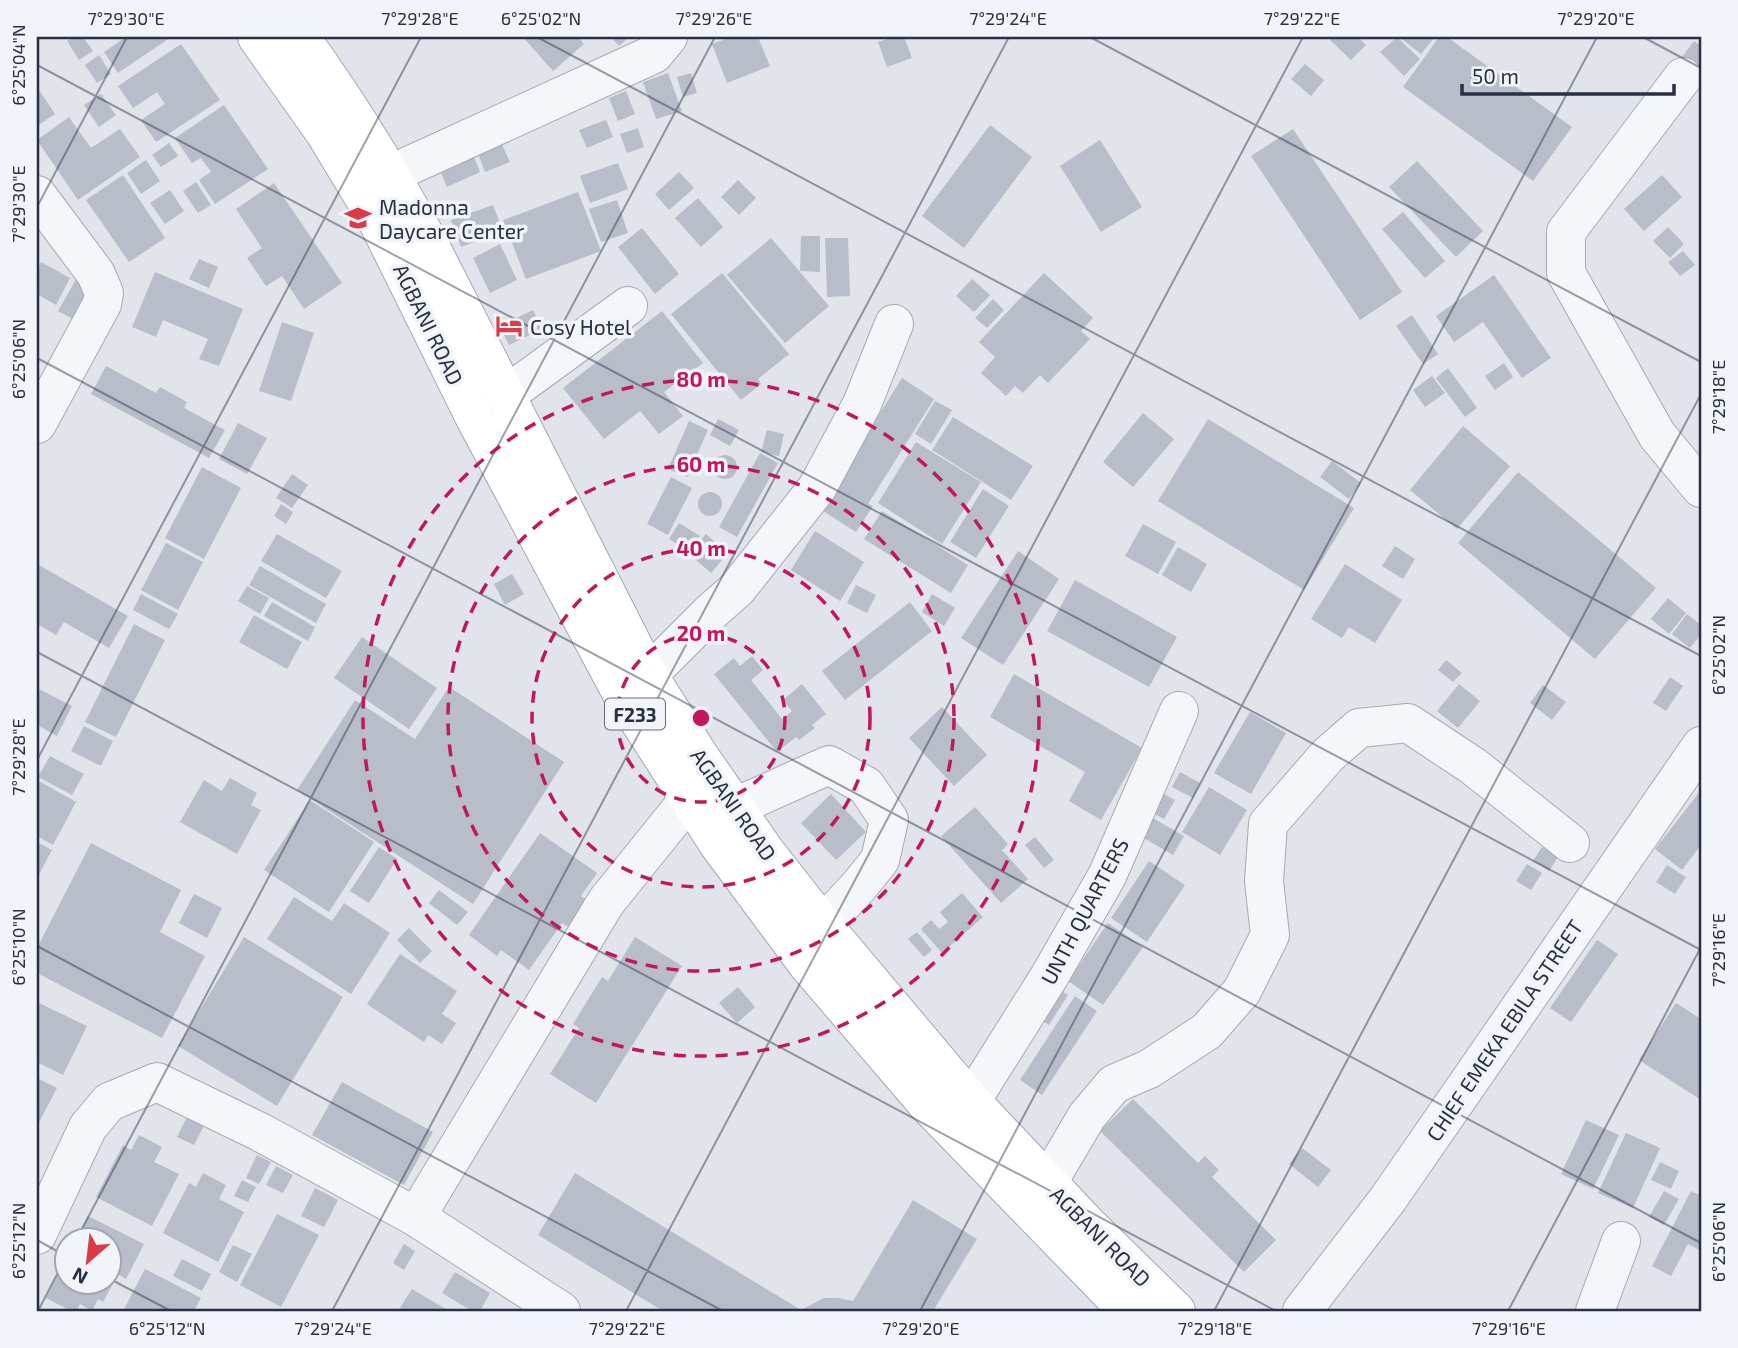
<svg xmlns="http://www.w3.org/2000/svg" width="1738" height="1348" font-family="'Exo 2',sans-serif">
<rect width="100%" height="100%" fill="#e1e4eb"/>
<g fill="#b8bdca">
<polygon points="73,37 83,37 93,51 79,60 67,41"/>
<polygon points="126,37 171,37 118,73 104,52"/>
<polygon points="523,37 578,37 584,44 553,71"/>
<polygon points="611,37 629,37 619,46"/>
<polygon points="731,37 758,37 770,66 727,83 712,44"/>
<polygon points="893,37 904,37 912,58 887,67 878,42"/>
<polygon points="1333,37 1358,37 1366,45 1351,60 1330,40"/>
<polygon points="1397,37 1420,59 1404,76 1380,52"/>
<polygon points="1399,37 1435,37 1421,54"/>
<polygon points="1439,37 1447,37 1572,127 1533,181 1403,87"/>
<polygon points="1694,41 1701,46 1701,64 1690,79 1674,68"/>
<polygon points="181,44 220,100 156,142 141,120 165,104 157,92 133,108 118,86"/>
<polygon points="99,55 111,74 97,83 85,65"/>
<polygon points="1305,64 1324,80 1311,96 1291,79"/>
<polygon points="668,73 682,111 656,119 643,82"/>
<polygon points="691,73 697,93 683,97 677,77"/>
<polygon points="37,87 55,114 37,126"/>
<polygon points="626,91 635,114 618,121 609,98"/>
<polygon points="101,94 116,115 99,127 84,105"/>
<polygon points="224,105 268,169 215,204 199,180 211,172 201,158 192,163 175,138"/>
<polygon points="69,117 91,148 120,129 140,157 78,200 37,140"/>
<polygon points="606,120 613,137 587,148 579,130"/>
<polygon points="990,125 1032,157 964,248 922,216"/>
<polygon points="638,128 644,147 627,153 620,134"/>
<polygon points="1293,129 1402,292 1360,320 1251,156"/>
<polygon points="499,138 510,162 485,172 476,148"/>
<polygon points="1100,140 1142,207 1101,232 1060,166"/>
<polygon points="169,143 178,156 161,167 152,155"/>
<polygon points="471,150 480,172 447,187 438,166"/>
<polygon points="146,160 160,181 141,194 127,173"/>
<polygon points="1417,161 1483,231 1456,257 1389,187"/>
<polygon points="618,163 628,189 590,203 580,176"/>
<polygon points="679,172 694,188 669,210 655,194"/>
<polygon points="123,175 165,238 129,262 86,200"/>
<polygon points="1662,175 1682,197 1644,231 1624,209"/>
<polygon points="738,180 756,198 739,215 721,197"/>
<polygon points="196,182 211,205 198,213 183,191"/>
<polygon points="274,183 342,283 304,309 282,276 266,286 247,258 262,248 236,209"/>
<polygon points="170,190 184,211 165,224 150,203"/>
<polygon points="578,192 601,251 526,279 503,220"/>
<polygon points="698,198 723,227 701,247 675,218"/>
<polygon points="617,200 628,233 601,242 589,209"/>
<polygon points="493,205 503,231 461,247 451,220"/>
<polygon points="1403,212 1445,261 1425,278 1382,229"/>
<polygon points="1668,227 1684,244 1670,258 1653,241"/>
<polygon points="642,228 679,274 655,294 618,247"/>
<polygon points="801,236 820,236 820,272 800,271"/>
<polygon points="771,238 829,306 785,343 727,275"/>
<polygon points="825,238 848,238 850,296 827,297"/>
<polygon points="500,244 517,280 490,293 473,258"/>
<polygon points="1683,251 1695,265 1680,276 1668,262"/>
<polygon points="199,259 218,267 209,288 189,279"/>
<polygon points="41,262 70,278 56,305 37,294 37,270"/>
<polygon points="155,272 243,309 219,366 199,359 208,339 163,320 156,337 132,327"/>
<polygon points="722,273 789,354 758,379 761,384 741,400 671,314"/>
<polygon points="1044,273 1093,318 1081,331 1090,339 1048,383 1040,375 1023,393 1015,386 1006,396 981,373 995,357 979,342"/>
<polygon points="79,274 100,285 80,323 58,311"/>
<polygon points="1494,275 1551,358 1522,378 1483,322 1454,342 1436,316"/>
<polygon points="972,279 990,295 974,312 956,296"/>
<polygon points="993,299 1004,310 987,328 975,318"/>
<polygon points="533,310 542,329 509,345 499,326"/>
<polygon points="662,311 703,363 664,392 683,416 659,434 640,411 604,439 563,388"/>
<polygon points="1412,315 1438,354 1423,364 1396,326"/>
<polygon points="282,322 314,333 291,401 259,391"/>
<polygon points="1504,363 1513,377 1495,390 1485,376"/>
<polygon points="106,366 156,393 160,387 187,402 184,408 225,430 209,458 91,394"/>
<polygon points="1448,368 1477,408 1465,417 1436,378"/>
<polygon points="1432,376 1445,393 1425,407 1413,390"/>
<polygon points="902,378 934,399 868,504 873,506 856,532 820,509"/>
<polygon points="935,401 952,410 931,444 915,434"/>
<polygon points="1143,413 1174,439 1133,487 1103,462"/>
<polygon points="953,417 1033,466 1011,500 932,450"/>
<polygon points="718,419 739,430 730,446 710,435"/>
<polygon points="1208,419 1354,508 1304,590 1158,501"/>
<polygon points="689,421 708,430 687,477 668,469"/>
<polygon points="238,423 267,438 247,474 219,459"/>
<polygon points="1463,426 1510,466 1457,529 1410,490"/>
<polygon points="767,430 784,434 779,456 761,452"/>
<polygon points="916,442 981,482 942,544 878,503"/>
<polygon points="760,453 778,463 737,537 719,527"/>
<circle cx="725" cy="467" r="12"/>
<polygon points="1332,461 1361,483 1349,499 1320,477"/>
<polygon points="202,467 241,488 204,559 165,538"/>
<polygon points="1518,472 1656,588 1595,659 1458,543"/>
<polygon points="292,474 308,485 292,508 276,498"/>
<polygon points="671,477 692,488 668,535 647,524"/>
<polygon points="983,489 1009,506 976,558 950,542"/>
<circle cx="710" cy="504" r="12"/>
<polygon points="281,504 293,512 286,524 274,516"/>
<polygon points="882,511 968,565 951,593 864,539"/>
<polygon points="679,523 700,536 690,552 669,539"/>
<polygon points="1143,524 1176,542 1158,574 1125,556"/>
<polygon points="815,531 864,562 840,601 791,570"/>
<polygon points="277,534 342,571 326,598 261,561"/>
<polygon points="706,534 728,553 711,573 689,554"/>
<polygon points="166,543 203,562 178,610 141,590"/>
<polygon points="1395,546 1415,559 1403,579 1382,566"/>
<polygon points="1178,547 1207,564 1191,592 1162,575"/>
<polygon points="1018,551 1059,579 1003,665 961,638"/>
<polygon points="37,564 128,616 109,648 64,622 56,635 37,624"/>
<polygon points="1345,564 1402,600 1375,643 1349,627 1342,638 1311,619"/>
<polygon points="260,566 326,604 316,623 249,585"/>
<polygon points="512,574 524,594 505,605 494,584"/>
<polygon points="1075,580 1177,637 1149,687 1047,631"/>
<polygon points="856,585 876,595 867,613 847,603"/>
<polygon points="247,586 269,598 260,614 238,601"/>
<polygon points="141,594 178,614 169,629 133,610"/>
<polygon points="932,594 955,608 944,626 922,612"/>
<polygon points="1668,598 1686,613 1669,634 1651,619"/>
<polygon points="272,602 315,627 308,641 264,616"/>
<polygon points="910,602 932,631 845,700 822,671"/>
<polygon points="1687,614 1701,625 1701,634 1690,648 1672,634"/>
<polygon points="254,615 302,642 287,669 239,642"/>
<polygon points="134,624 165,640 116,737 85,722"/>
<polygon points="362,637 437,688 409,729 334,678"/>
<polygon points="752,656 763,670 751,680 782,719 792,711 783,700 802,684 826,714 812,725 815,728 799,740 796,737 777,752 714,674 734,658 740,666"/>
<polygon points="1446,660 1462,673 1453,682 1438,670"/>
<polygon points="1014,674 1142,748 1101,820 1069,801 1085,772 990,717"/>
<polygon points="1670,677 1683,686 1666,711 1653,703"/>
<polygon points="1459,684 1480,701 1458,728 1437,711"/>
<polygon points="1543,685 1566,702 1552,720 1530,703"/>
<polygon points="449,687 564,762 473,904 297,790 355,700 415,739"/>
<polygon points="37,688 72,706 57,736 37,725"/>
<polygon points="942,707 987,755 954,786 909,738"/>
<polygon points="1250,712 1286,733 1251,794 1214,773"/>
<polygon points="84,726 113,741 101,766 71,751"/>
<polygon points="50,756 84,774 72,795 38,777"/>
<polygon points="1180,772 1200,783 1193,798 1172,787"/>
<polygon points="230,778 257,793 251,805 261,810 237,854 180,822 204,780 222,791"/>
<polygon points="39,781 76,802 53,845 37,836 37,785"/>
<polygon points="1209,787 1247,810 1220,855 1182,832"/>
<polygon points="1157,790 1175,800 1164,819 1147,810"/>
<polygon points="1701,790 1701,845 1682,870 1655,849"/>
<polygon points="831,794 866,832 836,860 801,823"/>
<polygon points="310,800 374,842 329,912 264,870"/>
<polygon points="975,807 1008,844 1002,850 1028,879 1001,903 941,836"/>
<polygon points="1146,814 1184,836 1173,855 1135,833"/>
<polygon points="540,833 597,873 581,896 586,900 568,927 562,923 529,970 501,950 497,956 469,935"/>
<polygon points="1035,837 1054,860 1044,868 1025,845"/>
<polygon points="37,842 52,850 37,878"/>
<polygon points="91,843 181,890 160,932 205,956 162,1038 37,973 37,948"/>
<polygon points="379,847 397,859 369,903 350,891"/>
<polygon points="1542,847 1558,857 1549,871 1533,861"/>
<polygon points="1149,861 1185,885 1147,942 1111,918"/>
<polygon points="1527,864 1542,873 1531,890 1516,881"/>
<polygon points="1667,865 1686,877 1675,894 1656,882"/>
<polygon points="439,890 468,912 457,925 429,903"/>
<polygon points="962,893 983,917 942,953 921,929 931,920 939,929 948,922 940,912"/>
<polygon points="194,894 222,908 207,938 179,923"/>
<polygon points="294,897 332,921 344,903 390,933 351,994 267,939"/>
<polygon points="1108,923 1143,947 1103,1005 1068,981"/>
<polygon points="409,928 432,951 420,963 397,940"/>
<polygon points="917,932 932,950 924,957 908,939"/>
<polygon points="244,937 343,997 277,1106 178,1046"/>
<polygon points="635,937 682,966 596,1103 550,1074 579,1028 573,1024 602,977 608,981"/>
<polygon points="1597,940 1618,954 1571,1022 1550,1008"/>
<polygon points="400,954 457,991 442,1014 456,1023 442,1044 428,1035 424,1042 367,1004"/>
<polygon points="738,987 755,1007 737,1023 719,1003"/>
<polygon points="1057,988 1068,995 1049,1025 1038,1018"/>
<polygon points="1075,996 1097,1011 1042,1095 1020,1080"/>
<polygon points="37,1002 87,1026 63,1075 37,1062"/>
<polygon points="1676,1003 1701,1019 1701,1100 1639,1060"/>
<polygon points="37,1078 57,1088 37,1126"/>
<polygon points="342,1082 433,1132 404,1185 312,1135"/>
<polygon points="1133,1099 1198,1163 1205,1156 1219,1170 1212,1177 1276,1240 1244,1272 1100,1131"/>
<polygon points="189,1113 206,1122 194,1145 177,1137"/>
<polygon points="1586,1120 1619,1135 1593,1189 1561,1174"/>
<polygon points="1626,1133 1660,1148 1633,1208 1598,1193"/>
<polygon points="139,1135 162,1147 154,1162 179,1174 152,1226 96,1197 123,1145 131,1150"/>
<polygon points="1302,1148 1331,1170 1318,1187 1289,1164"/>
<polygon points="257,1155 271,1162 259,1184 246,1178"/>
<polygon points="1660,1162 1679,1171 1671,1189 1651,1180"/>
<polygon points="276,1166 293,1175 283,1193 266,1185"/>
<polygon points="203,1173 226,1185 219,1199 244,1212 218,1262 163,1233 189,1183 196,1187"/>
<polygon points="575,1173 801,1310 824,1298 838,1298 853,1301 913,1200 977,1239 933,1311 663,1311 538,1235"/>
<polygon points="242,1180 256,1187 248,1202 234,1196"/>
<polygon points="315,1188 338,1200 324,1227 301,1216"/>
<polygon points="1664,1191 1679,1199 1664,1225 1649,1217"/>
<polygon points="1691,1191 1701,1196 1701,1251 1688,1244 1671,1276 1652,1266"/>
<polygon points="277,1214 319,1235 281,1307 240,1285"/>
<polygon points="88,1216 144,1244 126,1279 118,1274 103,1302 98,1299 92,1311 80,1304 77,1311 71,1311 46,1298 66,1258 66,1282 108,1282 108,1240 76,1240"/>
<polygon points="404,1244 415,1251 404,1270 393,1263"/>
<polygon points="233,1245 252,1254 237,1282 219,1272"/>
<polygon points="182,1259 211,1274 202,1291 173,1276"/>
<polygon points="145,1269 201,1298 194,1311 123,1311"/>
<polygon points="455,1272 490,1293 480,1311 472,1311 442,1293"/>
<polygon points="412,1289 449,1311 398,1311"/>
</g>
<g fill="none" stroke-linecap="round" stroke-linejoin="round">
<g stroke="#a6aab6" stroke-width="40">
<g id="minor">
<polyline points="1683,77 1566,232 1566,273 1657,435 1701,488"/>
<polyline points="391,174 654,54 668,37"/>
<polyline points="37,195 96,274 104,293 102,304 37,424"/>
<polyline points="506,395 628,306"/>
<polyline points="648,675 712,611 737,589 817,488 862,404 894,324"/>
<polyline points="735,807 829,765 866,786 889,820 880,860 859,886 823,925"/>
<polyline points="971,1101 1049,977 1107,876 1179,711"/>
<polyline points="1048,1182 1087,1116 1114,1084 1149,1069 1207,1031 1242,991 1270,935 1264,881 1268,824 1328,755 1359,728 1408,723 1473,766 1570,843"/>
<polyline points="416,1217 606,902 689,799"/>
<polyline points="37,1235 88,1127 109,1102 157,1082 260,1132 416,1217 561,1311"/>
<polyline points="1302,1311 1388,1199 1701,746"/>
<polyline points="1595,1311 1621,1241"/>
</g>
</g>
<g stroke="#9fa7b8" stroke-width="40">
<g id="major">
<polyline points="257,37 325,133 375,216 475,418 622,694 719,845 808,965 927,1104 1128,1311"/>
<path d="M300 37C346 100 386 165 424 234L648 675 698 754 765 851 823 925 971 1101 1087 1224 1176 1311"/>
</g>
</g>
<use href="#minor" stroke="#f4f6f9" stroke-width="38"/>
<use href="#major" stroke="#fff" stroke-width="38"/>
</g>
<path fill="none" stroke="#283045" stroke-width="2" stroke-opacity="0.45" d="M537 37 1701 656M1090 37 1701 362M1643 37 1701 68M37 65 1701 950M37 207 127 37M37 358 1701 1243M37 652 1276 1311M37 760 421 37M37 946 723 1311M37 1240 66 1256M76 1240 715 37M108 1278 171 1311M38 1311 66 1257M332 1311 1009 37M626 1311 1303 37M920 1311 1597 37M1214 1311 1701 394M1508 1311 1701 947"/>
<g fill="none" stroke="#c2185b" stroke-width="3.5" stroke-dasharray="12 9">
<circle cx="701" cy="718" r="84"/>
<circle cx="701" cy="718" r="169"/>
<circle cx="701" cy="718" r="253"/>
<circle cx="701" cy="718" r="338"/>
</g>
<defs>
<g id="school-bare" transform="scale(2.1)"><path d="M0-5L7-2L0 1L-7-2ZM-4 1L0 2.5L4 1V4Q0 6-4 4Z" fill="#db3b46" stroke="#f1f4f8" stroke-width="2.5" paint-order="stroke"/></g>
<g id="hotel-bare" transform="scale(2.1)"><path d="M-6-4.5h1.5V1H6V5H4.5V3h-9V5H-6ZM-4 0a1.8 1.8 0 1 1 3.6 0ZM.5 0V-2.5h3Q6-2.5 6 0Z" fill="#db3b46" stroke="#f1f4f8" stroke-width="2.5" paint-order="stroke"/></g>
</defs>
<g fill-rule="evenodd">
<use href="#school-bare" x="358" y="218"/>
<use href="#hotel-bare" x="509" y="326"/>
</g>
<g text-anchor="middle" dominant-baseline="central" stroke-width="7" stroke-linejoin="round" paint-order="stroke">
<rect fill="#f1f4f8" stroke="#646b7b" stroke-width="2" x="605" y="698.5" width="60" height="31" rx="5"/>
<g font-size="19" font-weight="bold" fill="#283045">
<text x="635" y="714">F233</text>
</g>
<g font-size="21" fill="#283045" stroke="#f1f4f8" text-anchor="start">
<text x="379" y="206">Madonna<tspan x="379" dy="24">Daycare Center</tspan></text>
<text x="530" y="326">Cosy Hotel</text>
</g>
<g font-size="21" fill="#283045" stroke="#f1f4f8">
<text transform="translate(429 324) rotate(64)">AGBANI ROAD</text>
<text transform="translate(734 804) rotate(55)">AGBANI ROAD</text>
<text transform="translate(1084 911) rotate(-62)">UNTH QUARTERS</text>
<text transform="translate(1504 1030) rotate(-56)">CHIEF EMEKA EBILA STREET</text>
<text transform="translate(1101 1236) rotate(45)">AGBANI ROAD</text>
</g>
</g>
<circle cx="701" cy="718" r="10" fill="#c2185b" stroke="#f1f4f8" stroke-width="3.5"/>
<g font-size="21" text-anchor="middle" font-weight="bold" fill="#c2185b" stroke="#f1f4f8" stroke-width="7" stroke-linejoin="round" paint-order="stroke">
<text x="701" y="387">80 m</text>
<text x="701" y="472">60 m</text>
<text x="701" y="556">40 m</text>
<text x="701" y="641">20 m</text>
</g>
<rect width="1738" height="1348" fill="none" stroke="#f1f4f8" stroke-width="77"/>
<g transform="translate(88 1261) rotate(208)"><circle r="33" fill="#f1f4f8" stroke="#a1a6b0" stroke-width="2"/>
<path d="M0-5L12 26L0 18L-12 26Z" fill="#db3b46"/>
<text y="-10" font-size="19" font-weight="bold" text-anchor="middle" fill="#283045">N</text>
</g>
<path d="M1462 84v10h212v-10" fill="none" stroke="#283045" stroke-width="3.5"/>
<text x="1472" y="84" font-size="21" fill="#283045" stroke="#f1f4f8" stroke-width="5" paint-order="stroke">50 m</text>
<rect x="38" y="38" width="1662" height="1272" fill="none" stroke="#283045" stroke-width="2.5"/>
<g font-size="18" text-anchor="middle" fill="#283045">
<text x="126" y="25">7°29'30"E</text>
<text x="420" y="25">7°29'28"E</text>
<text x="541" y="25">6°25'02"N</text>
<text x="714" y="25">7°29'26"E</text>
<text x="1008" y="25">7°29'24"E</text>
<text x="1302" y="25">7°29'22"E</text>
<text x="1596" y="25">7°29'20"E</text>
<text transform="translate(19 65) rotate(-90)" y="6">6°25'04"N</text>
<text transform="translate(19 204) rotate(-90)" y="6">7°29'30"E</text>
<text transform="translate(19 359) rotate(-90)" y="6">6°25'06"N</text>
<text transform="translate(1719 397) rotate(-90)" y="6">7°29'18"E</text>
<text transform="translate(1719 655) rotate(-90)" y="6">6°25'02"N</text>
<text transform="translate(19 757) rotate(-90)" y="6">7°29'28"E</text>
<text transform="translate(19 947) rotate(-90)" y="6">6°25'10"N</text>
<text transform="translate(1719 950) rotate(-90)" y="6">7°29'16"E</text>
<text transform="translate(19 1241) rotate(-90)" y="6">6°25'12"N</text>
<text transform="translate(1719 1242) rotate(-90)" y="6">6°25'06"N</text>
<text x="167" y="1335">6°25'12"N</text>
<text x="333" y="1335">7°29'24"E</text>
<text x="627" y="1335">7°29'22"E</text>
<text x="921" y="1335">7°29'20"E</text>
<text x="1215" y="1335">7°29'18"E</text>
<text x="1509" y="1335">7°29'16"E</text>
</g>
</svg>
